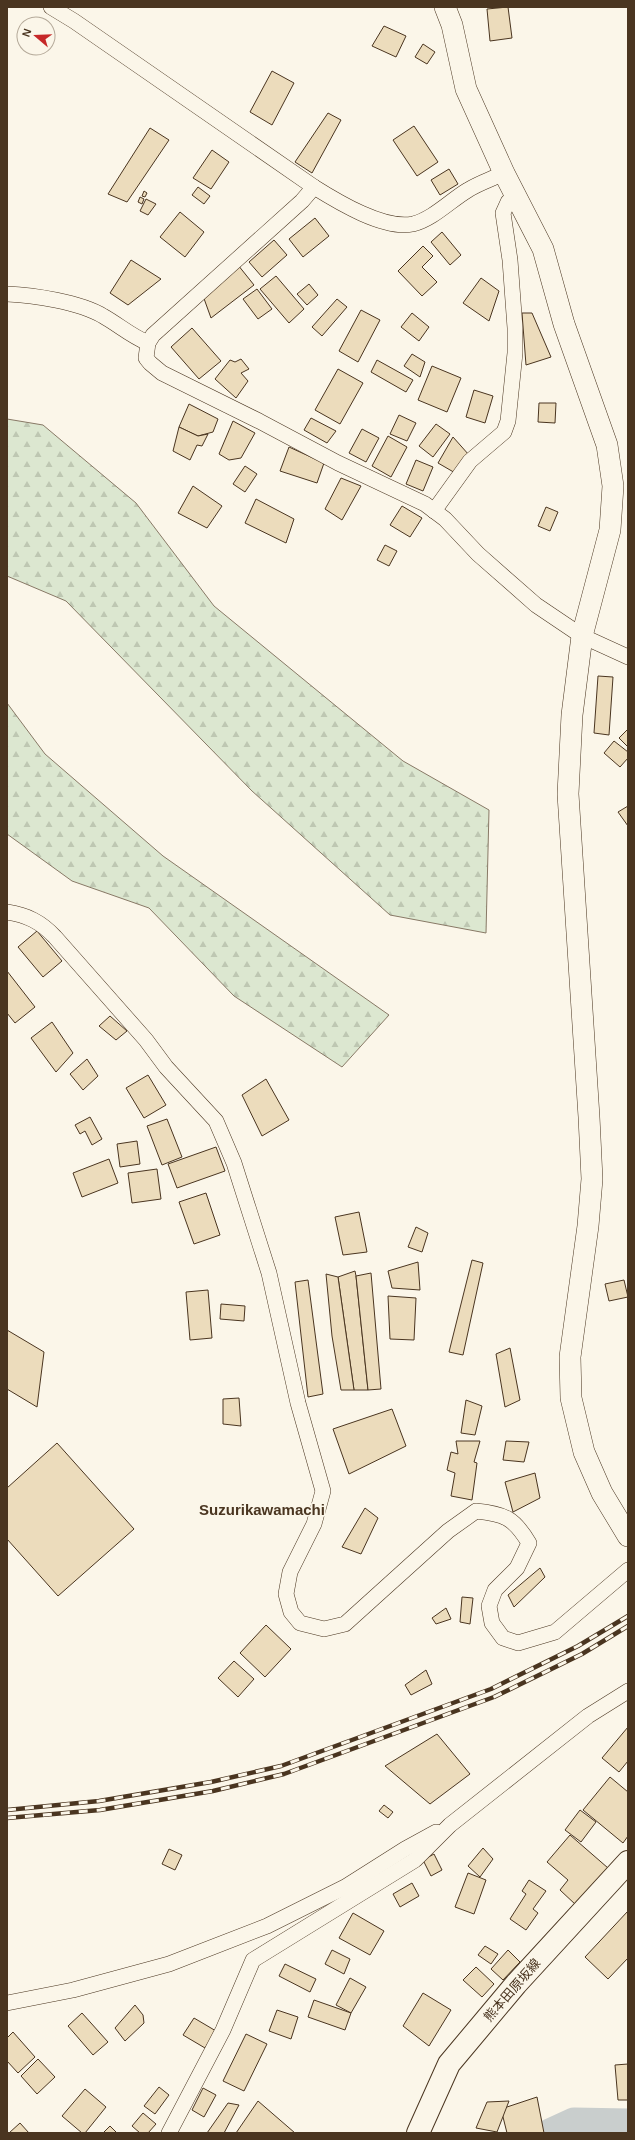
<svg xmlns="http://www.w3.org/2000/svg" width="635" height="2140" font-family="Helvetica,'Noto Sans JP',sans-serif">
<defs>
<pattern id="forest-firs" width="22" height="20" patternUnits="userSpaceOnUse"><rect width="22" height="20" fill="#dce7d0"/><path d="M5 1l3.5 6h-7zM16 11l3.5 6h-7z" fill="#bec7b2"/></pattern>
</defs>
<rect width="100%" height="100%" fill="#fbf6e9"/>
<g fill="url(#forest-firs)" stroke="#887966">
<polygon points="7,419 43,425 136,503 214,606 403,761 489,810 486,933 390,915 252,791 66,601 7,576"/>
<polygon points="7,703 45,754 163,856 389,1015 342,1067 234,996 149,908 72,881 7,834"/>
</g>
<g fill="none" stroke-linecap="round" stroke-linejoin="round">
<polyline stroke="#c9cecd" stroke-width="29" points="550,2133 574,2122 628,2123"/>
</g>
<g fill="#ecdcbc" stroke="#4a3520">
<polygon points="508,7 512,38 490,41 487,9"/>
<polygon points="384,26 406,36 396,57 372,46"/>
<polygon points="423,44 435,52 427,64 415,57"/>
<polygon points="272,71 294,83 272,125 250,112"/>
<polygon points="328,113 341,120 312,173 295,162"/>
<polygon points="414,126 438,162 417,176 393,140"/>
<polygon points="150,128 169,140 127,202 108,194"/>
<polygon points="212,150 229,162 211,189 193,178"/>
<polygon points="449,169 458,184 440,195 431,180"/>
<polygon points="198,187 210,196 204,204 192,195"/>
<polygon points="144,191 147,193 145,197 142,196"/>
<polygon points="140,197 144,199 142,204 138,202"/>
<polygon points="146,199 156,204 148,215 140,211"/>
<polygon points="180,212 204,232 185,257 160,237"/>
<polygon points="315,218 329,236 303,257 289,239"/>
<polygon points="442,232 461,255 450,265 431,242"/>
<polygon points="274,240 287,255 262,277 249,262"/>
<polygon points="423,246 433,256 422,267 437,282 422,296 398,271"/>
<polygon points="131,260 161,279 128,305 110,293"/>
<polygon points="238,265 254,285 211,318 202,293"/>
<polygon points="276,276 304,309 289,323 260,289"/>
<polygon points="481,278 499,291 489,321 463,303"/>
<polygon points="309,284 318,295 307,305 297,294"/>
<polygon points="257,289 272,309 258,319 243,299"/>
<polygon points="337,299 347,307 322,336 312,327"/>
<polygon points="361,310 380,320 358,362 339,351"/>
<polygon points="412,313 429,327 419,341 401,327"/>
<polygon points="522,313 532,313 551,357 526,365"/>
<polygon points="192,328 221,361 199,379 171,347"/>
<polygon points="412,354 425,362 420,377 404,366"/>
<polygon points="241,359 249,369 241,373 248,381 236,398 215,379 230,360 235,362"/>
<polygon points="377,360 413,380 406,392 371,372"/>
<polygon points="432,366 461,378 447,412 418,400"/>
<polygon points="338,369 363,383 340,424 315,410"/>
<polygon points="474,390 493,396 485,423 466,417"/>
<polygon points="539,403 556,403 555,423 538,422"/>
<polygon points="189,404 218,419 213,432 198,436 179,427"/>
<polygon points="399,415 416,423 407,441 390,434"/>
<polygon points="311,418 336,431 327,443 304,430"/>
<polygon points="233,421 255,433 241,458 229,460 219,454"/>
<polygon points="436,424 450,434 433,457 419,446"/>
<polygon points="179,427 198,436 208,434 202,446 197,445 190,460 173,451"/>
<polygon points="362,429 379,438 366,462 349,453"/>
<polygon points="388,436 407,447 391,477 372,466"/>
<polygon points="453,437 469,455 457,474 438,463"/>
<polygon points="289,447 324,463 317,483 280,471"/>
<polygon points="416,460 433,467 423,491 406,484"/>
<polygon points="245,466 257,474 245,492 233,484"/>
<polygon points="341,478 361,486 342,520 325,509"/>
<polygon points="193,486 222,506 207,528 178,513"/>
<polygon points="256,499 294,519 286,543 245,523"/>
<polygon points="402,506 422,518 410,537 390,525"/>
<polygon points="546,507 558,512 550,531 538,526"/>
<polygon points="385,545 397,551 389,566 377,560"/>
<polygon points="598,676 613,677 609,735 594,733"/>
<polygon points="628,729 628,747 619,738"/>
<polygon points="614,741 628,752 628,758 620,767 604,753"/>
<polygon points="628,806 628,826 618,812"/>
<polygon points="37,931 62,961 43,977 18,947"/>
<polygon points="7,971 35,1007 15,1023 7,1013"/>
<polygon points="110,1016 127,1031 116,1040 99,1026"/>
<polygon points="52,1022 73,1053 56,1072 31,1038"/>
<polygon points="87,1059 98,1076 83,1090 70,1074"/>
<polygon points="148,1075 166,1105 144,1118 126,1088"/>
<polygon points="266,1079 289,1120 262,1136 242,1095"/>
<polygon points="90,1117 102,1139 92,1145 85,1131 80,1134 75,1125"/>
<polygon points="167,1119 182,1157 162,1165 147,1126"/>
<polygon points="137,1141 140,1164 120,1167 117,1144"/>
<polygon points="216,1147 225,1171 177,1188 168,1164"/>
<polygon points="109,1159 118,1183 82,1197 73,1173"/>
<polygon points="157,1169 161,1199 132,1203 128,1173"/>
<polygon points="206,1193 220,1235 194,1244 179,1202"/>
<polygon points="359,1212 367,1252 343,1255 335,1217"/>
<polygon points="416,1227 428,1233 422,1252 408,1247"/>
<polygon points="472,1260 483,1263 463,1355 449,1352"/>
<polygon points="418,1262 420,1290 392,1288 388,1271"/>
<polygon points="355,1271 356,1276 368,1390 354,1390 338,1277"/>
<polygon points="371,1273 381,1389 368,1390 356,1276"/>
<polygon points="326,1274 338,1277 354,1390 341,1390 332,1336"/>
<polygon points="308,1280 323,1394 308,1397 295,1282"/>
<polygon points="624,1280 628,1297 609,1301 605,1284"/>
<polygon points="208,1290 212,1338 190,1340 186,1292"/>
<polygon points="388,1296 416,1298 414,1340 390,1339"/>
<polygon points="221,1304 245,1306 244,1321 220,1319"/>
<polygon points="7,1330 44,1352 37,1407 7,1389"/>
<polygon points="510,1348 520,1400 505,1407 496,1354"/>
<polygon points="239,1398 241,1426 223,1424 223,1399"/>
<polygon points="466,1400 482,1406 475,1435 461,1433"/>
<polygon points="392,1409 406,1446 349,1474 333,1429"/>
<polygon points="456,1441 480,1441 474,1462 477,1463 472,1500 451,1496 455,1473 447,1470 451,1452 458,1454"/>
<polygon points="506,1441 529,1442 524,1462 503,1460"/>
<polygon points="57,1443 134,1529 58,1596 7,1539 7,1488"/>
<polygon points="535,1473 540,1498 513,1512 505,1482"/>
<polygon points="365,1508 378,1518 361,1554 342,1547"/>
<polygon points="540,1568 545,1577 514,1607 508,1595"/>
<polygon points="462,1597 473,1598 470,1624 460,1622"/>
<polygon points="446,1608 451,1619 436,1624 432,1618"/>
<polygon points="266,1625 291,1649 265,1677 240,1653"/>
<polygon points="234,1661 254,1679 238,1697 218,1678"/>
<polygon points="426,1670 432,1684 411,1695 405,1685"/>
<polygon points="628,1727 628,1761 619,1772 602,1758"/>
<polygon points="437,1734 470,1774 430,1804 385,1766"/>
<polygon points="610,1777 628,1792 628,1836 623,1843 583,1810"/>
<polygon points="384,1805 393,1812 388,1818 379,1811"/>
<polygon points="580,1810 596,1822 581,1842 565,1830"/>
<polygon points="570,1835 608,1868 576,1905 560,1890 568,1880 547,1862"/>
<polygon points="483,1848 493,1859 480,1877 468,1866"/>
<polygon points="169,1849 182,1855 175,1870 162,1864"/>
<polygon points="434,1854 442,1870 431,1876 423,1860"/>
<polygon points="468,1873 486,1880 474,1914 455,1907"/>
<polygon points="529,1880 546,1891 533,1909 538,1913 526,1930 510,1919 526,1894 522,1891"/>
<polygon points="412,1883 419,1896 400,1907 393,1894"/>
<polygon points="628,1911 628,1958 608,1979 585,1957"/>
<polygon points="353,1913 384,1931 370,1955 339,1938"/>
<polygon points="485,1946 498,1954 491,1964 478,1955"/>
<polygon points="332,1950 350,1959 344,1974 325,1964"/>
<polygon points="508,1950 520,1962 503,1980 491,1969"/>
<polygon points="285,1964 316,1979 310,1992 279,1976"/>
<polygon points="476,1967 494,1984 482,1997 463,1980"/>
<polygon points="350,1978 366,1987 351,2013 336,2005"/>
<polygon points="423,1993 451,2010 429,2046 403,2026"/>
<polygon points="314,2000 351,2013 345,2030 308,2017"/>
<polygon points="135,2005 143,2015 144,2023 125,2041 115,2028"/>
<polygon points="277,2010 298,2017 291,2039 269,2031"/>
<polygon points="82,2013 108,2042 93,2055 68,2026"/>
<polygon points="194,2018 216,2031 205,2048 183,2035"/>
<polygon points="13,2032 35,2057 18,2073 7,2061 7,2038"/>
<polygon points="246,2034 267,2044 244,2091 223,2081"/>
<polygon points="38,2059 55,2077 37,2094 21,2076"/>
<polygon points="628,2064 628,2100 618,2100 615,2065"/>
<polygon points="159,2087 169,2095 155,2114 144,2106"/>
<polygon points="203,2088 216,2095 204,2117 192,2110"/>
<polygon points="85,2089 106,2107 85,2133 82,2133 62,2116"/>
<polygon points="537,2097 544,2133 507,2133 501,2109"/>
<polygon points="258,2101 295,2133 236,2133"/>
<polygon points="509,2101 497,2132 476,2128 487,2102"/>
<polygon points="228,2103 239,2105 224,2133 207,2133"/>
<polygon points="143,2113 156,2124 148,2133 140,2133 132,2126"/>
<polygon points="20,2123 29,2133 9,2133"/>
<polygon points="110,2126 117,2133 103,2133"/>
</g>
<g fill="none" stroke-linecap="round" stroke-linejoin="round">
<g stroke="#4a3520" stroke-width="16">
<g id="street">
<polyline points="51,7 74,21 314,187"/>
<path d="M504 173C492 179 479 183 468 190 451 200 433 219 413 224 384 230 338 202 314 187L302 201 153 335 148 343 146 358 150 363 162 373 259 421 338 463 425 504 445 519 478 554 536 605 582 636 628 657"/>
<path d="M7 294C33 295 80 302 103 316 119 325 131 336 148 343"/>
<polyline points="434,511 470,461 504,432 508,421 515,353 515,328 510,260 503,213 508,202 516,194"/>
<path d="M7 912C27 915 41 922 55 937L146 1040 166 1067 216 1121 234 1163 269 1273 298 1403 323 1491 314 1524 290 1572 286 1594 291 1612 300 1623 324 1629 345 1624 448 1531 476 1511C505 1514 514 1518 529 1543L517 1568 495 1590 489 1606 492 1623 503 1638 518 1643 555 1632 628 1570"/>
<polyline points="7,2003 73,1990 169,1964 267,1926 345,1887 405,1849 436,1832"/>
<polyline points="169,2133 223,2030 253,1960 415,1860 450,1825 588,1716 628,1691"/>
</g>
</g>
<g stroke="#4a3520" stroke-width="22">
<polyline id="secondary" points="445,7 452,25 466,89 504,173 543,249 564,324 607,445 613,486 610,530 582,636 572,715 568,794 589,1117 592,1179 588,1226 570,1357 571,1398 584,1452 602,1493 628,1536"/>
</g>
<g stroke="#4a3520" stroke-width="24">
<polyline id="primary" points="418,2133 449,2064 516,1984 628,1862"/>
</g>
<use href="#street" stroke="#fbf6e9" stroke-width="15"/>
<use href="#secondary" stroke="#fbf6e9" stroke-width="21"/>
<use href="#primary" stroke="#fbf6e9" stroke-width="22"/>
<g stroke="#4a3520" stroke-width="4.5">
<g id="rail">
<polyline points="7,1810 99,1801 211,1782 281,1766 491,1689 578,1646 628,1616"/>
<polyline points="7,1818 100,1810 213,1791 284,1774 494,1697 582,1654 628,1626"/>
</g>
</g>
<use href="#rail" stroke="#fbf6e9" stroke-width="3" stroke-dasharray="9" stroke-linecap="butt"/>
</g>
<g text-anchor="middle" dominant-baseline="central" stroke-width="3" stroke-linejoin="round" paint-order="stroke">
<g font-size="13" fill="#4a3520" stroke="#fbf6e9">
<text transform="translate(512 1990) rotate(-49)">熊本田原坂線</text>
</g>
<g font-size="15" font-weight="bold" fill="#4a3520" stroke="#fbf6e9">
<text x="262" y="1509">Suzurikawamachi</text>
</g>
</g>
<rect width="635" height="2140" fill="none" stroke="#4a3520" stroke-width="16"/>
<g transform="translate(36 36) rotate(289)"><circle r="19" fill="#fbf6e9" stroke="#b4a999"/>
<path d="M0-3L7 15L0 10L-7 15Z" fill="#c62828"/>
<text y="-6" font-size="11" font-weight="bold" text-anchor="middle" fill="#4a3520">N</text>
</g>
</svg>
